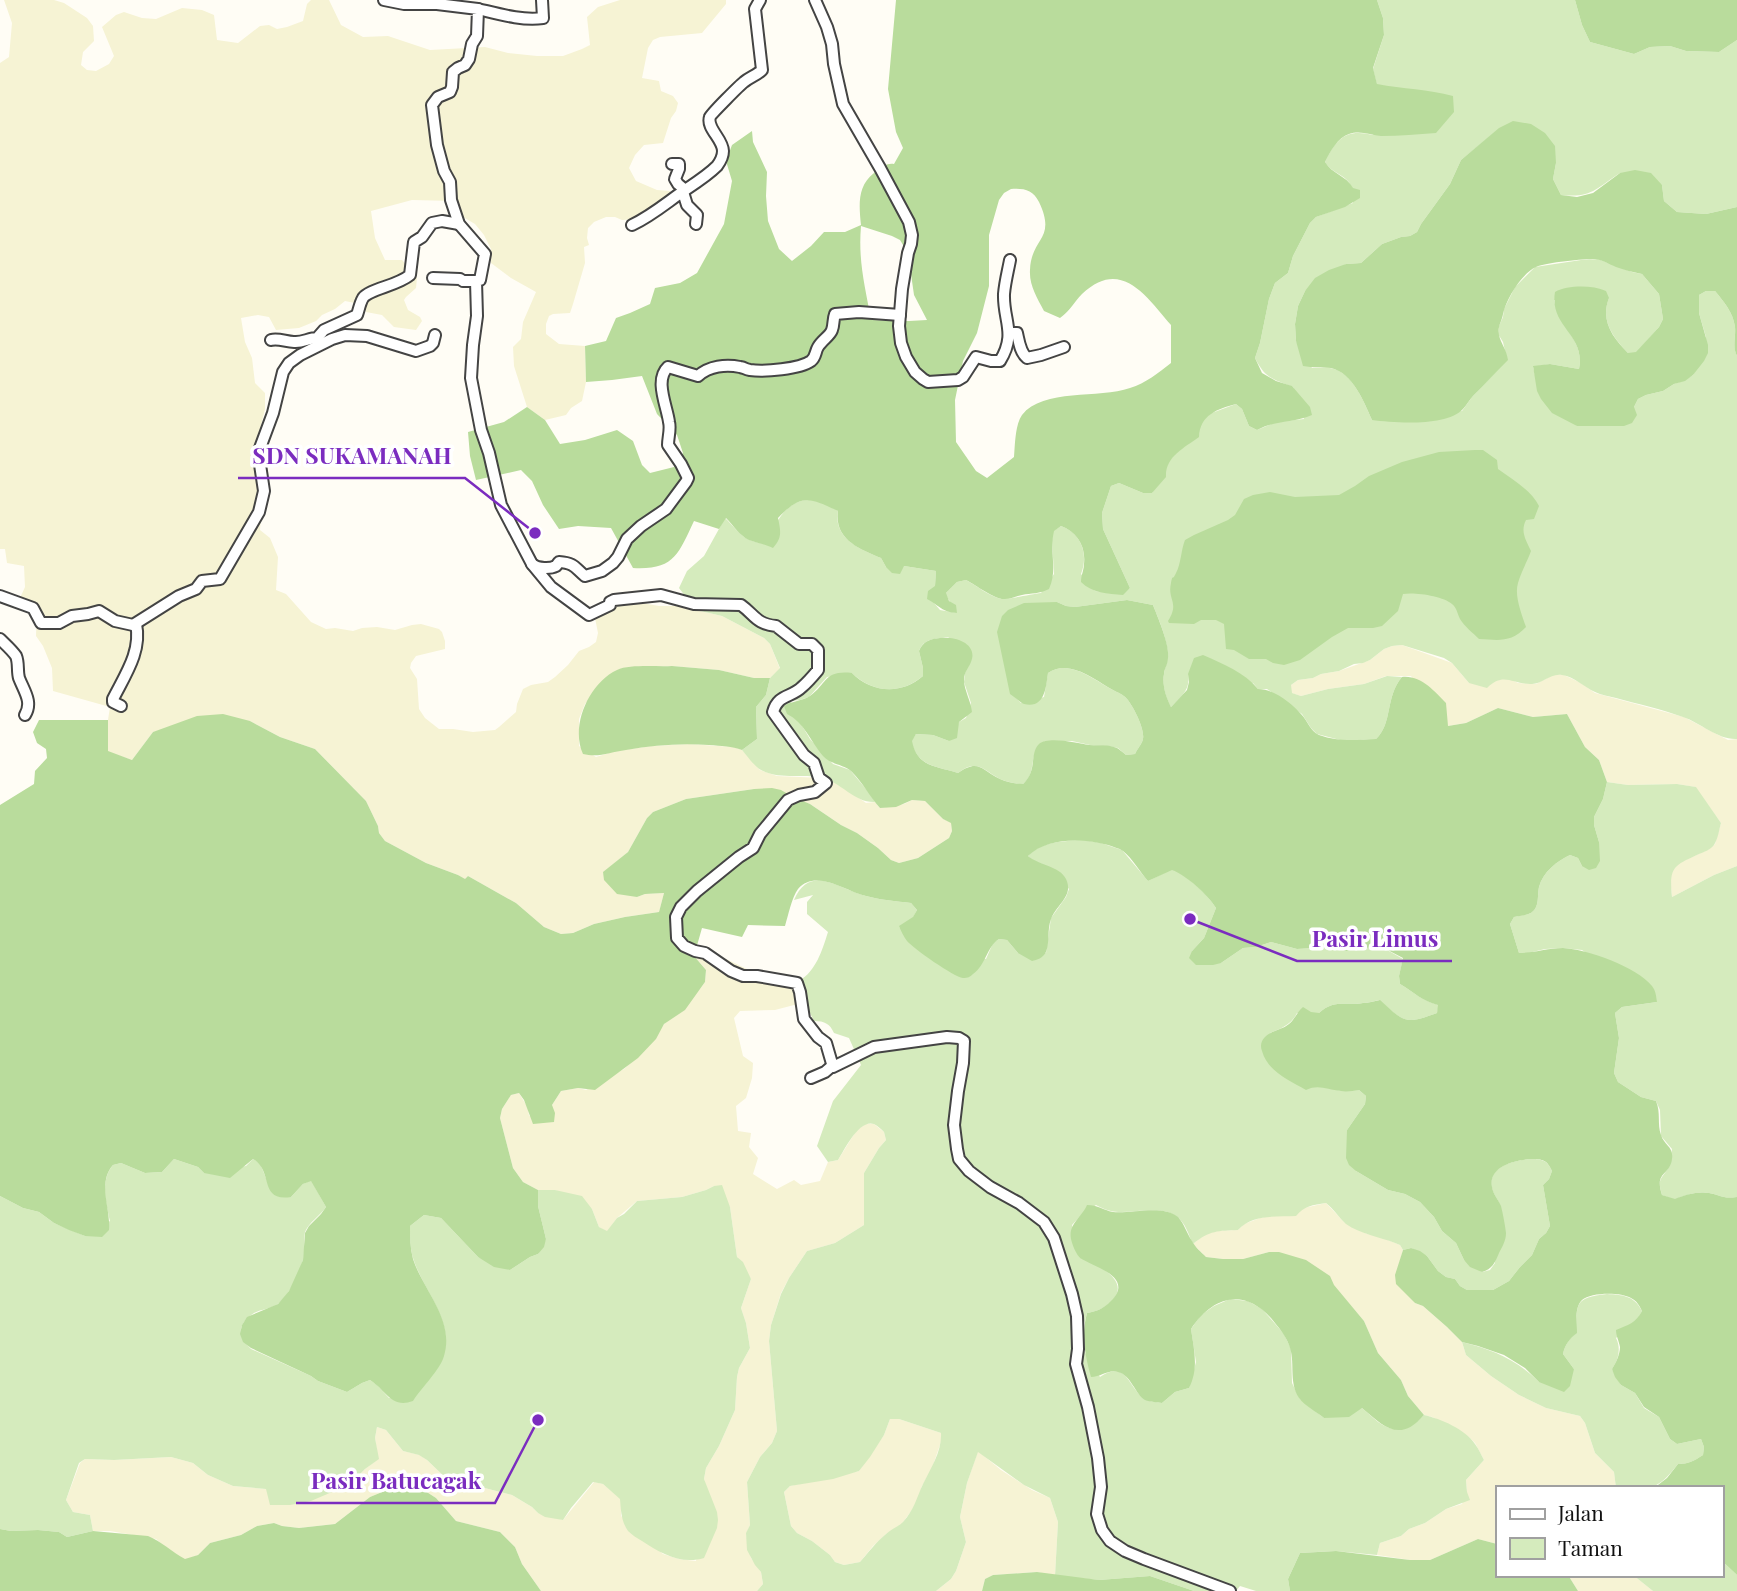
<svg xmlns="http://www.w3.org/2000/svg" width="1737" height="1591" font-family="'Playfair Display',serif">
<rect width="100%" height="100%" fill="#fffdf5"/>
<g fill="#f6f3d4">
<polygon points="4,0 54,0 64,3 87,18 93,26 94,41 83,52 81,65 87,70 96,71 109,64 114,56 102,27 116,15 124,12 142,18 156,19 182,8 202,10 214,15 217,40 238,43 260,26 269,25 277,29 287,27 303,21 307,4 311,0 329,0 341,25 363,37 388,36 430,50 485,47 508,53 537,56 563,56 582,49 590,45 587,17 598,7 620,0 726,0 726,4 702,33 660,37 653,40 648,48 642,78 659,81 661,91 673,96 678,103 676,111 671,118 663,143 644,145 635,155 629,168 636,181 657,190 670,191 672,196 636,219 622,220 615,217 606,217 594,222 588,228 587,238 589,245 584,247 585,263 573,304 570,313 553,314 549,316 546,324 546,334 559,344 585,346 586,382 582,401 571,408 566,415 545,420 527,407 514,366 513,347 521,339 523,322 536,292 511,278 491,263 491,249 484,235 475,224 458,214 454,201 412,200 371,211 375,238 385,260 402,260 417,278 416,288 406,297 404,300 408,310 420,317 422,321 416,330 394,327 382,315 366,312 365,305 345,301 335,309 322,315 316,321 299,328 276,330 269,317 258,315 241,318 245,342 252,358 255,383 265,393 265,409 255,449 259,485 253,511 261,516 260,530 270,538 278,557 276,590 286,594 311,622 326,629 335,628 353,631 362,628 377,627 395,630 412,625 421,624 439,629 442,632 445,641 445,649 416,656 411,663 410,668 417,679 419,709 425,718 439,729 453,729 473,732 495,730 499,727 516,712 517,704 523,689 531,685 548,682 555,677 568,665 579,651 589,647 596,642 598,633 595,618 611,611 614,607 642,603 659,606 693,606 696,610 722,616 764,638 770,644 780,669 770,678 754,678 719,670 672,666 627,668 618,670 585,704 579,719 579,746 596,757 615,751 652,746 689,744 734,747 742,750 760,770 777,776 823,778 839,784 866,803 875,802 880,808 904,804 912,800 925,801 943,819 951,822 952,831 949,838 918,858 899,863 891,860 878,848 857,833 841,825 810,804 754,789 686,799 653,812 647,818 628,852 603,873 637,897 645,894 664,893 659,912 625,917 594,924 573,933 561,934 544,927 516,903 468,876 465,880 458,875 426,863 385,841 379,833 378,826 366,801 315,749 280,737 250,721 153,732 132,760 108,752 108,720 110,707 53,691 52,668 43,646 36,636 37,605 20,598 25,587 24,566 7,563 5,549 0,549 0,63 9,57 12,23"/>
<polygon points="1402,645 1452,663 1469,683 1494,681 1502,679 1511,679 1518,683 1536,684 1555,674 1564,675 1581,683 1595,693 1684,717 1728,740 1737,739 1737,866 1714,875 1672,897 1670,878 1673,870 1679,863 1709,849 1715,844 1721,823 1695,787 1677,784 1628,785 1607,782 1599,760 1585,747 1567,714 1533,717 1498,708 1466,723 1448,726 1411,676 1386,676 1364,684 1328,689 1301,696 1291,693 1291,685 1298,680 1313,678 1321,674 1339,671 1370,660 1384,649 1392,646"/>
<polygon points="697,945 751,971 793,985 804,1008 794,1005 775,1010 740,1011 734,1018 743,1056 753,1063 752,1078 746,1098 736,1106 738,1131 751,1133 749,1147 758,1158 753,1174 777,1189 794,1180 801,1185 820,1181 828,1162 838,1160 856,1131 865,1124 874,1124 884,1132 886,1140 879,1148 864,1173 864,1225 835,1243 807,1251 789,1278 781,1293 771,1325 769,1341 777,1431 772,1443 760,1457 747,1482 750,1525 746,1534 751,1558 761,1572 763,1584 757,1591 541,1591 522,1564 515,1547 500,1532 456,1521 436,1498 422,1489 405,1486 387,1490 370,1497 335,1524 299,1528 282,1526 274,1523 257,1526 241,1535 210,1543 198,1555 185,1560 169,1551 156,1539 110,1531 93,1531 90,1515 73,1512 66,1500 80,1463 85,1459 114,1460 171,1457 193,1463 208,1475 233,1486 266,1489 353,1481 365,1469 378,1459 375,1438 377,1427 386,1430 403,1451 420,1455 427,1460 450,1482 469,1484 512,1495 532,1507 538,1513 563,1520 594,1482 603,1484 621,1499 621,1516 663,1554 679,1559 696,1561 706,1487 704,1479 706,1468 719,1446 735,1410 737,1377 739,1368 750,1348 746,1323 741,1308 751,1279 737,1257 730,1207 714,1186 706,1190 682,1197 637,1201 617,1218 607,1232 599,1227 592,1209 555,1190 538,1190 523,1182 513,1168 500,1118 502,1109 511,1095 519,1093 528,1108 529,1116 552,1105 561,1091 578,1088 586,1090 624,1069 650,1045 664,1024 700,989 705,982 706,970 694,956"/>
<polygon points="1326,1203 1344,1222 1367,1234 1376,1235 1400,1245 1403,1250 1396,1275 1415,1303 1423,1306 1447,1327 1462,1342 1466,1355 1491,1376 1519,1395 1546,1408 1580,1416 1585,1423 1595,1453 1614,1472 1616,1488 1497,1488 1497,1544 1478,1539 1430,1560 1410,1560 1377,1555 1380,1543 1401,1536 1409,1529 1425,1523 1446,1509 1462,1504 1467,1492 1466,1480 1484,1460 1475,1443 1469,1437 1432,1417 1424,1415 1408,1396 1401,1380 1378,1353 1364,1321 1333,1285 1269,1252 1243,1259 1223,1259 1206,1257 1193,1244 1205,1234 1213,1231 1238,1230 1244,1224 1260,1218"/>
<polygon points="890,1419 899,1419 941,1433 941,1442 932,1468 922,1486 917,1503 901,1525 886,1534 873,1546 860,1562 844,1565 835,1562 830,1555 812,1541 797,1533 791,1526 784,1492 790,1486 859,1471 884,1435"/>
<polygon points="978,1451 1001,1470 1032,1490 1050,1498 1058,1522 1055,1576 1037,1572 993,1575 985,1579 982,1591 936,1591 951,1579 956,1571 966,1542 960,1517 967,1483"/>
<polygon points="1568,1575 1633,1575 1653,1591 1578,1591"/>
</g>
<g fill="#d5ebbd" fill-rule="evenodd">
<path d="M1377 0H1575L1582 25 1590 42 1634 54 1650 47 1670 46 1686 51 1719 52 1737 40V207L1706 214 1677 212 1664 201 1662 185 1620 173C1595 189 1592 198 1561 195L1553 179 1556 163 1499 129 1461 160 1450 184 1421 224 1417 232 1410 236 1401 237 1382 244 1361 263 1346 264 1305 291 1298 306 1295 324 1296 341 1312 368C1318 368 1324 367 1330 368 1352 371 1364 402 1372 420L1462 411 1472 397 1507 360 1503 342 1498 334 1499 326 1503 317 1504 309 1515 287 1535 267 1581 260 1598 259 1632 272 1642 274 1659 294 1663 319 1659 327 1636 353H1628C1613 337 1600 321 1609 298L1554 300C1559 329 1585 339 1579 369L1550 364 1533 367 1535 375 1577 426H1606L1634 407 1638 399 1646 395 1663 391 1674 384 1685 380 1693 375 1697 368 1706 337 1699 313V295L1706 291H1715C1724 302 1733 312 1735 327 1736 338 1732 345 1737 356V739C1718 740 1701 723 1683 717 1661 709 1638 704 1616 698 1609 696 1601 695 1595 692 1584 687 1575 677 1562 675 1550 673 1543 684 1532 684 1513 685 1504 671 1487 688L1469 683 1452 663 1444 658 1402 645 1392 646 1384 649 1370 660 1363 663 1354 664 1339 671 1321 674 1313 678 1298 680 1291 685 1292 693 1301 696 1328 689 1364 684 1387 676 1402 677C1385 697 1393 723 1376 739L1344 741 1317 734 1311 728 1302 714 1267 689H1258L1253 683 1188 674C1191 690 1181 696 1171 707 1166 698 1162 685 1164 675 1164 667 1169 661 1168 653 1166 636 1159 620 1153 605L1127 600 1075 607 1066 606 1057 602 1015 697 1021 703 1044 697 1048 673C1069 658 1094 680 1113 690 1118 693 1123 694 1127 699 1133 706 1145 729 1143 739 1142 744 1137 749 1135 754L1126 755 1118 748 1109 746 1090 745 1072 741H1045C1041 745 1036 750 1034 756 1031 768 1033 775 1023 784 1015 784 1008 782 1000 779 984 771 978 758 958 773 936 766 918 767 911 741L916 734 933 735 949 741 959 722 966 718 971 703 964 682 965 673 972 658 948 637C935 639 924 638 919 651L923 668V676C901 695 872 693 852 673L827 677 809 697 800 700 791 701 795 718 801 724 810 739 833 764 850 770 871 795 875 802C856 803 843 785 826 779 805 772 782 781 761 770 754 766 748 757 742 750L757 739 756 707 766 695 770 678 780 668 770 644 764 638 722 616 696 610 679 588 687 571 704 556 725 518C732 524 740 536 748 539 753 542 760 543 766 544 776 522 788 494 818 501 824 502 832 508 838 511 833 538 859 549 881 558L886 567 904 566 936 571 934 603 940 610 957 613 945 594 957 582 966 580C977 586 989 596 1001 599 1006 600 1032 594 1041 593L1054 574 1052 540 1053 531 1061 526C1081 533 1089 554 1081 574L1095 591 1123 594 1130 588 1103 529 1102 513 1111 486 1119 483 1143 493H1152L1169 461 1199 429 1202 421 1209 414 1236 404 1242 409 1249 426 1257 430 1276 422 1304 419 1293 387C1272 379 1265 378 1255 358L1260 343 1269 299 1275 283 1288 273 1293 256 1310 223 1316 217 1353 203C1353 198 1354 190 1351 186 1347 175 1331 173 1325 162 1336 139 1346 128 1373 135L1404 89 1377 85 1373 69 1384 35 1383 18Z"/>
<path d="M1607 782 1628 785 1677 784 1696 787 1721 823C1719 830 1718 839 1714 845 1710 850 1704 852 1699 854 1673 866 1669 867 1672 897L1714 875 1737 866V1197C1721 1199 1722 1195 1709 1193 1698 1191 1684 1195 1675 1200L1662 1195C1657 1178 1661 1180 1669 1167 1672 1162 1671 1155 1672 1149L1661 1136 1660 1110 1656 1101 1641 1097 1618 1082 1614 1073 1619 1038 1615 1013 1622 1007 1657 1002 1582 950 1563 948 1545 949 1528 953H1519L1510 924 1514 917C1519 916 1526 915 1531 913 1540 907 1537 896 1539 887 1543 872 1557 861 1570 855L1578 858 1582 866 1599 842 1594 825V817L1603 799Z"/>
<path d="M1084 840 1101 843 1122 850 1148 881 1172 869C1187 875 1208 895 1216 908L1204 938 1192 951 1221 963 1243 948 1256 947 1271 942 1297 949 1330 947 1346 951 1380 946 1403 959 1399 976 1400 984C1415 993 1422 1001 1439 1005L1437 1013C1405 1025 1404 1022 1379 1000 1374 1001 1368 1003 1362 1003 1345 1006 1334 999 1319 1013H1297C1291 1025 1282 1028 1270 1033L1313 1087 1322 1086 1341 1091 1359 1090 1366 1096 1365 1104 1347 1130 1356 1171 1388 1190 1405 1194 1420 1202 1434 1217 1442 1231 1456 1243 1464 1260 1482 1272 1490 1270 1495 1263C1496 1245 1501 1226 1500 1208 1500 1200 1493 1195 1492 1188 1487 1166 1515 1160 1531 1159 1542 1159 1547 1160 1552 1171L1549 1179 1543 1185 1550 1226 1546 1233 1539 1239 1532 1255 1520 1267 1509 1281 1493 1290H1467L1460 1286 1455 1279 1446 1277 1438 1271 1427 1256 1411 1248 1403 1250 1400 1245 1395 1243C1380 1237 1360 1234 1346 1224 1339 1218 1334 1209 1326 1203 1313 1205 1304 1206 1296 1216 1276 1217 1252 1214 1238 1230 1218 1231 1210 1230 1193 1244 1188 1234 1186 1223 1176 1216 1161 1204 1129 1215 1111 1211 1106 1210 1100 1207 1096 1205L1083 1213 1072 1225 1079 1257C1095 1263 1132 1280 1112 1301 1104 1308 1098 1311 1087 1313L1084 1324V1351L1100 1377C1128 1359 1128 1389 1145 1399 1149 1402 1158 1402 1162 1403L1175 1392 1189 1388 1196 1362 1191 1329 1201 1315 1214 1306 1230 1299 1248 1301 1262 1309 1284 1334 1291 1349 1292 1383 1300 1399 1324 1418 1362 1408C1375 1419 1388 1435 1406 1427 1414 1424 1419 1421 1424 1415 1441 1419 1465 1429 1475 1444 1479 1449 1481 1455 1484 1460L1466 1480 1467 1492 1470 1500 1446 1509 1425 1523 1409 1529 1401 1536 1380 1543 1377 1555 1335 1551 1300 1553 1288 1579 1290 1591H1256L1240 1586 1236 1591H1194L1150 1576 1099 1580 1055 1576 1058 1522 1050 1498 1024 1485 978 1452 967 1483 960 1517 966 1542 956 1571 951 1579 936 1591H757L763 1584 761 1572 755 1565 747 1550 746 1533 750 1525 747 1482 760 1457 772 1443 777 1431 769 1341 771 1325 781 1294 789 1278 807 1251 835 1243 864 1225V1173L879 1148 886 1140 884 1132C881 1129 878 1126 874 1124 859 1119 845 1149 838 1160L828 1162 817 1146 833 1101 861 1065 849 1038 834 1033C830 1024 825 1021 814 1021L808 1009 799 981C816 971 822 951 828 932L807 914V902L813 895 794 900C810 862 841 890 866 896 880 900 896 901 911 903L917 910 913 918 899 927 986 959 993 943 999 939 1007 940 1018 953H1046L1051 918 1066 897 1069 889 1043 864 1035 862 1028 856C1042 841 1065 841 1084 840ZM890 1419H899L941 1433C942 1451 931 1468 923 1484 917 1497 914 1510 903 1522 898 1527 891 1529 886 1534 876 1542 868 1553 860 1562L844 1565 835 1562 830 1555 812 1541 797 1533 791 1526 784 1492 790 1486 833 1479 859 1471 870 1457 884 1435Z"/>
<path d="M174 1159 198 1167 204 1173 246 1166 253 1159 260 1163 267 1181 291 1197 303 1184 311 1180 326 1207C320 1216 309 1222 305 1232 303 1241 305 1251 303 1260 299 1273 290 1294 279 1303 272 1309 261 1309 254 1313 237 1324 237 1336 251 1349L311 1376 318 1381 347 1392 362 1383 370 1380 377 1385 389 1398C399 1394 416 1392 424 1385 429 1380 433 1373 437 1367 463 1329 424 1294 413 1258 410 1247 410 1237 410 1226L424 1215 441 1218 478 1257 510 1270 530 1257 538 1254 546 1239 538 1206V1190H555L582 1196 592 1209 599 1227 607 1231 617 1218 624 1214 637 1201 682 1197 706 1190 714 1186 722 1185 730 1207 737 1257 743 1262 751 1279 741 1308 746 1323 750 1348 739 1368 737 1377 735 1410 719 1446 706 1468 704 1479 717 1512 718 1520 717 1528 704 1558C681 1565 660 1553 642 1541 637 1538 632 1535 628 1531 621 1521 621 1510 620 1499L603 1484 593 1482 571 1508 563 1520 545 1517 538 1513 532 1507 512 1495 469 1484 450 1482 427 1460 419 1455 403 1451 386 1430 377 1427 375 1438 379 1459 365 1469 353 1481 332 1492 311 1501 290 1505H270L266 1489 233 1486 208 1475 193 1463 171 1457 114 1460 85 1459 79 1463 66 1500 73 1512 90 1515 93 1531 67 1537 59 1532 38 1530 11 1531 0 1529V1196L23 1208 39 1212 54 1223 85 1236 110 1221C106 1203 100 1180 113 1165L121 1163 145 1173 162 1172Z"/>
<path d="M1607 1294C1622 1295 1634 1295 1642 1311L1638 1319 1616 1338C1621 1348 1619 1359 1612 1369L1621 1385 1635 1393 1644 1408 1659 1417 1670 1439 1677 1444 1701 1439 1704 1447 1703 1455C1694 1461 1688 1464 1678 1464 1655 1493 1651 1488 1616 1488L1614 1472 1595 1453 1585 1423 1580 1416 1546 1408 1519 1395 1491 1376 1466 1355 1462 1342C1493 1350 1516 1359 1539 1382L1574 1369 1563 1354C1565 1345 1569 1339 1576 1333 1577 1303 1574 1298 1607 1294Z"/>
<polygon points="1721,1560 1737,1575 1737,1591 1653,1591 1633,1575 1721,1575"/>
</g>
<g fill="#b9dc9c" fill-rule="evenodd">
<path d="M896 0H1377L1383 18 1384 35 1373 68 1377 84C1403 89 1428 89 1453 96L1454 112 1436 133C1418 134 1400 136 1381 136 1371 135 1360 130 1349 134 1338 137 1330 152 1325 162 1332 174 1347 176 1353 188L1360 190V198L1345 207 1316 217 1310 223 1293 256 1288 273 1275 283 1269 299 1260 343 1255 358 1262 373 1276 381 1292 386 1310 407 1312 415C1294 423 1275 420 1257 430L1249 426 1242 409 1236 404C1217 409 1200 415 1199 437 1184 448 1165 457 1166 477L1152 493H1143L1119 483 1111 486 1102 513 1103 529 1130 588 1123 595C1108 594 1092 593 1081 582 1081 575 1084 570 1084 564 1086 546 1077 532 1061 526L1054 531C1049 552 1058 570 1049 589 1040 594 1031 593 1022 595 1016 596 1011 599 1005 599 995 600 976 585 966 580L957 582 946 593 949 601 956 605 957 613C942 612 940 606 927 599L928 591 935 586 936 571 904 566 900 574 892 573 886 567 881 558C859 549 834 539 838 511 809 497 801 494 778 518 781 532 782 538 773 548 765 544 757 543 749 540 740 536 733 525 726 518L719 529 694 521C678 555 674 570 633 568L611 528 578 526 559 529 543 505 532 481 521 470 476 480 470 456 468 432 504 422 527 407 545 420 560 444 585 440 617 430 633 441 642 465 650 473 674 467 683 453 677 435 657 414 642 376 612 380 586 382 585 346 606 341 616 318 630 313 650 304 655 288 680 283 697 273 724 224 732 181 726 161 732 145 752 131 753 142 767 172 766 196 768 221 779 249 792 261 811 246 824 232H845L861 225C859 206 857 186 874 173 881 167 886 163 894 164L903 148 896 132 888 89ZM1011 189C1024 188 1033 190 1039 202 1057 240 1031 237 1030 270 1029 285 1037 298 1044 311L1060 318C1071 310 1074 302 1082 294 1121 257 1146 296 1171 325V363C1158 373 1146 383 1130 388 1099 399 1043 388 1022 415 1015 425 1015 445 1014 457L987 478 976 471 956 442 955 400 963 361 977 333 989 286V235L999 200 1004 193ZM861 226 892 236 900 240 908 253 914 295 927 320 909 321 871 320C865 286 858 261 861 226Z"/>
<polygon points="1575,0 1737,0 1737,40 1719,52 1686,51 1670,46 1650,47 1634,54 1590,42 1582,25"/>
<path d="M1513 121 1531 124 1545 133 1555 146 1556 163 1553 179 1561 195 1577 197 1593 193 1620 173 1635 170 1651 173 1662 185 1664 201 1677 212 1706 214 1737 207V356C1732 346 1736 338 1735 327 1733 312 1724 302 1715 291H1706L1699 295V313L1708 345V353L1704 361 1693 375 1685 381 1674 384 1663 391 1646 395 1638 399 1634 407 1637 415 1632 423 1624 426H1577L1552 413 1541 399 1537 391 1533 366 1550 364 1579 369C1586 334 1549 327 1555 292 1568 285 1592 285 1606 291L1609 298C1600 321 1613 338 1628 353L1636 352 1659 327 1663 319 1659 294 1642 274C1633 272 1624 270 1616 267 1609 264 1603 260 1595 259 1584 259 1547 262 1536 267 1522 273 1506 299 1503 314 1502 321 1497 327 1499 335 1501 344 1506 348 1508 360 1496 372 1485 384 1473 396 1469 400 1467 405 1463 409 1446 427 1395 423 1372 420 1364 402 1353 373 1331 368 1322 367 1313 368 1303 366L1296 341 1295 324 1298 306 1305 291 1315 278 1329 270 1346 264 1361 263 1382 244 1401 237 1410 236 1417 232 1421 224 1450 184 1461 160 1499 128Z"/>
<path d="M1475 450H1483L1497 460 1498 469C1513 480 1531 490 1539 506L1534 519 1526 520C1520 532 1526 540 1531 551 1527 562 1521 572 1518 583 1514 596 1522 615 1526 627 1511 643 1499 640 1479 639 1473 633 1464 626 1460 619 1457 613 1457 608 1452 604 1443 596 1415 592 1403 594L1398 611 1382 626 1373 628H1348L1332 637 1300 660 1284 665 1273 663 1266 659H1249L1234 650 1226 649 1224 624 1216 620H1201L1194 624 1169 623 1168 621C1180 602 1167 600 1171 583 1173 573 1172 582 1176 573 1181 564 1181 550 1185 540L1194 535 1228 520 1235 515 1244 499 1253 495 1270 492 1295 497 1339 495 1355 486 1369 476 1402 462 1439 452Z"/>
<path d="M1127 600 1153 605C1158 618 1170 645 1168 658 1168 664 1164 669 1164 674 1162 685 1166 697 1171 707L1187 690 1189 682 1188 674 1194 658 1203 655C1223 664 1244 672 1258 689 1274 689 1291 703 1301 714 1308 721 1310 731 1319 735 1338 742 1356 740 1376 739 1393 723 1385 697 1402 677 1421 675 1434 691 1446 703L1448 726 1466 723 1498 708 1533 717 1567 714 1585 747 1599 760 1607 782 1603 799 1594 817V825L1599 842 1600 861 1596 868 1589 870 1582 866 1578 858 1570 855C1557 861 1543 872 1539 887 1537 896 1540 907 1531 913 1527 915 1519 916 1514 917L1510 924 1519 953C1534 953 1548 948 1563 948 1587 949 1637 967 1652 986 1656 991 1656 996 1657 1002L1622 1007 1615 1013 1619 1038 1614 1073 1618 1082 1641 1097 1656 1101C1661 1113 1657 1124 1661 1135 1664 1145 1674 1147 1672 1159 1670 1176 1654 1171 1662 1195L1675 1199C1684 1195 1698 1191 1709 1193 1722 1195 1721 1199 1737 1197V1575L1721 1560V1488H1654L1667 1478 1678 1464C1688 1464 1694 1461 1703 1455L1704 1447 1701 1439 1677 1444 1670 1439 1659 1417 1644 1407 1635 1393 1621 1385 1615 1377 1612 1369C1616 1363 1620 1354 1620 1347 1619 1341 1616 1336 1616 1330 1628 1325 1636 1323 1642 1311 1639 1305 1637 1301 1631 1298 1621 1292 1591 1292 1582 1300 1574 1308 1577 1323 1577 1333 1569 1339 1565 1345 1563 1354L1574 1369 1570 1386 1564 1392 1539 1382 1525 1368 1504 1355 1478 1346 1462 1342 1447 1327 1423 1306 1415 1303 1396 1284 1395 1275 1403 1250 1411 1248 1420 1251 1427 1256 1438 1271 1446 1277 1455 1279 1460 1286 1467 1290H1493L1509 1281 1520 1267 1532 1255 1539 1239 1546 1233 1550 1226 1543 1185 1549 1179 1552 1171C1547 1160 1543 1159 1531 1159 1516 1160 1488 1166 1492 1187 1493 1194 1498 1199 1501 1206 1503 1214 1505 1225 1506 1233 1506 1241 1502 1247 1499 1253 1495 1263 1492 1269 1482 1272L1470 1267 1464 1260 1456 1243 1442 1231 1434 1217 1420 1202 1405 1194 1388 1190 1356 1171 1349 1165 1346 1158 1347 1130 1365 1104 1366 1096 1359 1090C1353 1091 1346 1092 1341 1091 1327 1090 1319 1084 1306 1090 1289 1080 1268 1072 1262 1051 1260 1046 1261 1041 1265 1037 1272 1030 1282 1030 1289 1024 1295 1019 1297 1012 1303 1007L1311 1012 1319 1013C1334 999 1345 1006 1363 1003 1368 1003 1374 1001 1380 1000 1404 1022 1405 1025 1437 1013L1438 1005C1422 1001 1415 993 1400 984L1399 976 1403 958 1380 946 1346 951 1330 947 1297 949 1271 942 1256 947 1243 948 1221 963 1213 965H1196L1189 958 1192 951 1204 938 1216 908C1208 895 1186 875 1172 870L1148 881C1140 872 1133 859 1123 851 1119 848 1113 847 1108 845 1084 838 1047 837 1028 856 1038 865 1060 866 1066 879 1074 896 1057 904 1051 919 1047 929 1050 942 1046 952 1043 958 1037 960 1032 961L1018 953 1007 940 999 939C987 946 986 965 973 974 970 977 968 978 963 978 954 977 914 949 907 941 904 937 901 931 899 926L913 917 917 910 911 903C896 901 880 900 866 896 847 892 816 868 798 889 792 897 788 916 785 926L748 925 742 937 702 928 694 956 706 970 705 982 685 1010 664 1024 656 1039 638 1058 595 1090 578 1088 561 1091 552 1105 555 1113 554 1122 533 1124 524 1100 519 1093 511 1095 502 1109 500 1118 513 1168 523 1182 538 1190V1206L546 1239 544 1247 538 1254 530 1257 510 1270 494 1267 478 1257 441 1218 424 1215 410 1226C410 1237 410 1248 413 1259 423 1290 455 1320 444 1356 440 1370 422 1387 413 1401 391 1409 386 1390 370 1380L362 1383 347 1392 318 1381 311 1376 251 1348 243 1342 240 1334 242 1325 247 1317 278 1304 289 1291 303 1260 305 1233 309 1226 321 1214 326 1207 311 1181 303 1184 291 1197C258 1202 274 1171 253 1159L230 1178 204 1173 198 1167 174 1159 162 1172 145 1173 121 1163 113 1165C97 1183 111 1209 109 1230L102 1237 85 1236 69 1230 54 1223 39 1212 23 1208 0 1196V805L34 784 35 771 47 758 46 749 37 743 33 732 39 720H108V751L132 760 153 732 197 716 223 714 250 721 280 737 315 749 366 801 378 826 379 833 385 841 426 863 458 875 465 879 468 876 516 903 544 927 561 934 573 933 594 924 625 917 659 912 664 893 645 894 637 897 617 894 604 880 603 872 628 852 647 818 653 812 686 799 754 789 772 788 781 790 793 797 810 804 841 825 857 833 878 848 891 860 899 863 918 858 949 838 952 831 951 823 943 819 925 801 912 800 896 807 880 808C870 797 863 783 852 772 844 764 831 765 823 756 811 742 804 722 787 714L784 706C792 701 802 701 810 696 828 683 824 670 852 673 871 693 902 695 923 676V668L919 651C923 641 930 639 940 638 953 636 976 642 972 659 970 667 964 671 964 680 964 690 971 701 972 712L959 722 957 738 949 741 933 735 916 734 912 741C917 767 936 766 958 773 979 758 981 770 1000 779 1007 782 1015 784 1023 784 1038 770 1029 754 1039 744 1048 736 1078 743 1089 745 1098 746 1108 744 1117 748 1119 749 1124 753 1126 755L1135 754C1137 749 1142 744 1143 739 1145 729 1133 706 1127 699 1123 694 1118 693 1113 690 1095 680 1069 658 1048 673 1046 687 1045 709 1024 704 1019 702 1015 697 1010 694L997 632 1002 616 1008 610 1024 603 1057 602 1066 606 1075 607Z"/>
<path d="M672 666 719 670 754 678H770L766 695 756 707 757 739 742 750C732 746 721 746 709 745 681 743 654 745 626 750 610 752 599 758 583 754 570 726 589 683 617 670 630 664 657 667 672 666Z"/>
<path d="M1087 1205C1098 1205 1103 1210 1113 1212 1131 1214 1163 1204 1178 1217 1185 1225 1186 1232 1192 1241 1195 1247 1201 1252 1206 1257L1223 1259H1243L1269 1252H1279L1306 1260 1330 1276 1334 1285 1364 1321 1378 1353 1401 1380 1408 1396 1424 1415C1400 1443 1384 1427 1362 1408L1349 1417 1324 1418C1317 1412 1305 1406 1299 1398 1288 1381 1296 1362 1289 1345 1285 1334 1278 1327 1271 1318 1243 1287 1212 1297 1191 1329 1194 1350 1199 1368 1189 1388L1175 1392 1162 1403C1158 1402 1150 1402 1145 1400 1135 1394 1131 1375 1118 1372 1109 1369 1101 1377 1091 1377 1085 1355 1081 1335 1087 1313 1098 1311 1104 1308 1111 1301 1135 1277 1094 1267 1080 1258 1076 1254 1072 1244 1071 1239 1068 1224 1082 1217 1087 1205Z"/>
<path d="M405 1486 422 1489 436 1498 456 1521 500 1532 515 1547 522 1564 541 1591H0V1529L11 1531 38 1530 59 1532 67 1537 93 1531 148 1536C161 1541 172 1552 185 1559L198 1555 210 1543 241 1535 257 1526 274 1523 282 1526 299 1528 335 1524 370 1497 387 1490Z"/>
<polygon points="1478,1539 1497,1544 1497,1575 1568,1575 1578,1591 1290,1591 1288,1579 1300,1553 1336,1551 1410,1560 1430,1560"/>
<polygon points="1037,1572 1099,1580 1150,1576 1194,1591 982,1591 985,1579 993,1575"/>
</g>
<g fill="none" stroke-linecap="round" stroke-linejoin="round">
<g stroke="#444" stroke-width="14">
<g id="minor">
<path d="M384 0 404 4H437L478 9 477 36 472 44 469 59 465 65 458 68 453 72 452 87 450 92 438 97 432 105 437 145 444 171 450 182 451 200 459 224 485 254 480 280 476 281 477 316 473 345 471 378 481 430 489 453 501 505 532 564 551 587 589 615 610 605V602L614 600 661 595 694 604 741 605C755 615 756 624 776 626L799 644H812L818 650V670C813 676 808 682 802 687 791 698 778 694 773 712L804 755 814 763 819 778 826 783 815 792 799 795 788 800 760 834 753 848 739 857 697 891 681 907 676 917 677 938 684 946 695 951 705 953 731 971 743 976H757L797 983 800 992 804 1019 818 1037 826 1043 833 1067 874 1047 947 1037 959 1038 964 1041 963 1063 958 1091 954 1125 957 1149 959 1159 969 1171 990 1187 1019 1203 1044 1222 1054 1238 1072 1294 1077 1316 1078 1349 1076 1364 1088 1407 1098 1458 1101 1487 1097 1514 1102 1530 1110 1541 1125 1551 1144 1559 1230 1591"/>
<path d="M815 0 827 27 832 44 834 64 843 104 880 168 909 222 912 235 911 244 908 253 902 289 899 326 901 343 906 357 915 372 923 379 928 382 958 380 963 377 976 357 991 361H1000C1017 333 1003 321 1004 294 1005 282 1008 271 1010 260"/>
<path d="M478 9C499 14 522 21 543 18L542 0"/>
<polyline points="672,164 679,164 679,169 675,179 678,184 684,189 683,192 687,205 697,215 696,224"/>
<path d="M632 225C651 216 665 204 682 192 694 184 707 176 717 166 720 162 723 157 723 151 723 139 706 128 710 117 711 114 740 85 744 82 750 77 757 75 762 70L755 9 760 0"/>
<polyline points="433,278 460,279 463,281 476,281"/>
<path d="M1010 333H1017C1019 342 1020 352 1027 358L1041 355 1064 347"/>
<path d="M271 340C279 338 286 342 294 342 302 343 309 338 317 338L324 330 357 315C359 309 360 303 363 298 369 289 397 286 410 275L414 242 422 237 432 223 442 221 459 224"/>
<path d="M532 564C538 569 550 569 556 566L559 562C575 563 575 568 585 576L602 571 613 563 618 557 627 539 641 526 666 509 686 482 688 478 681 464 668 445C668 437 671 429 669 422 667 406 654 380 668 367L698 376C709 366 726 364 740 367 746 368 744 369 750 370 764 372 800 369 811 361 816 357 815 352 818 347 822 340 830 336 832 330 834 325 833 319 835 314L859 312 900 315"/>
<polyline points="0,596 33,608 41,623 59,623 72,616 88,614 99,611 115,621 133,625 179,596 196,589 202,581 220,579 259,512 264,491 259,458 260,448 273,413 283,372 289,363 300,355 332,339 345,335 367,336 416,351 430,346 433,343 435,335"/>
<path d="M0 639C5 644 12 650 16 656 19 663 17 671 19 678 24 691 33 702 25 715"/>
<path d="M121 706 113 702V699C125 675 142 651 136 624"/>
<polyline points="811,1078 825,1072 832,1066"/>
</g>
</g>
<use href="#minor" stroke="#fff" stroke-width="10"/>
</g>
<path fill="none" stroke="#7b2cbf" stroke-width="2.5" d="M535 533L465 478H238M1190 919L1297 961H1452M538 1420L495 1503H296"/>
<g fill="#7b2cbf" stroke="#fff" stroke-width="2.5">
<circle cx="535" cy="533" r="7"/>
<circle cx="1190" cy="919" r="7"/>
<circle cx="538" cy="1420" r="7"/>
</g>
<g font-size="23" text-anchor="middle" font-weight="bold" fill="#7b2cbf" stroke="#fff" stroke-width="7" stroke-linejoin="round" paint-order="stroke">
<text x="352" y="464">SDN SUKAMANAH</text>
<text x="1375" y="947">Pasir Limus</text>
<text x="396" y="1489">Pasir Batucagak</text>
</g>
<rect x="1496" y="1486" width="228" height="91" fill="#ffffff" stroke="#a0a0a0" stroke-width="2"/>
<rect x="1510" y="1509" width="35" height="10" fill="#ffffff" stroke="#a0a0a0" stroke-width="2"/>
<text x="1558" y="1521" font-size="21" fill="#111111">Jalan</text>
<rect x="1510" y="1538" width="35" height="21" fill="#d5ebbd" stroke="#a0a0a0" stroke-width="2"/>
<text x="1558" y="1556" font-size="21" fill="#111111">Taman</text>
</svg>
